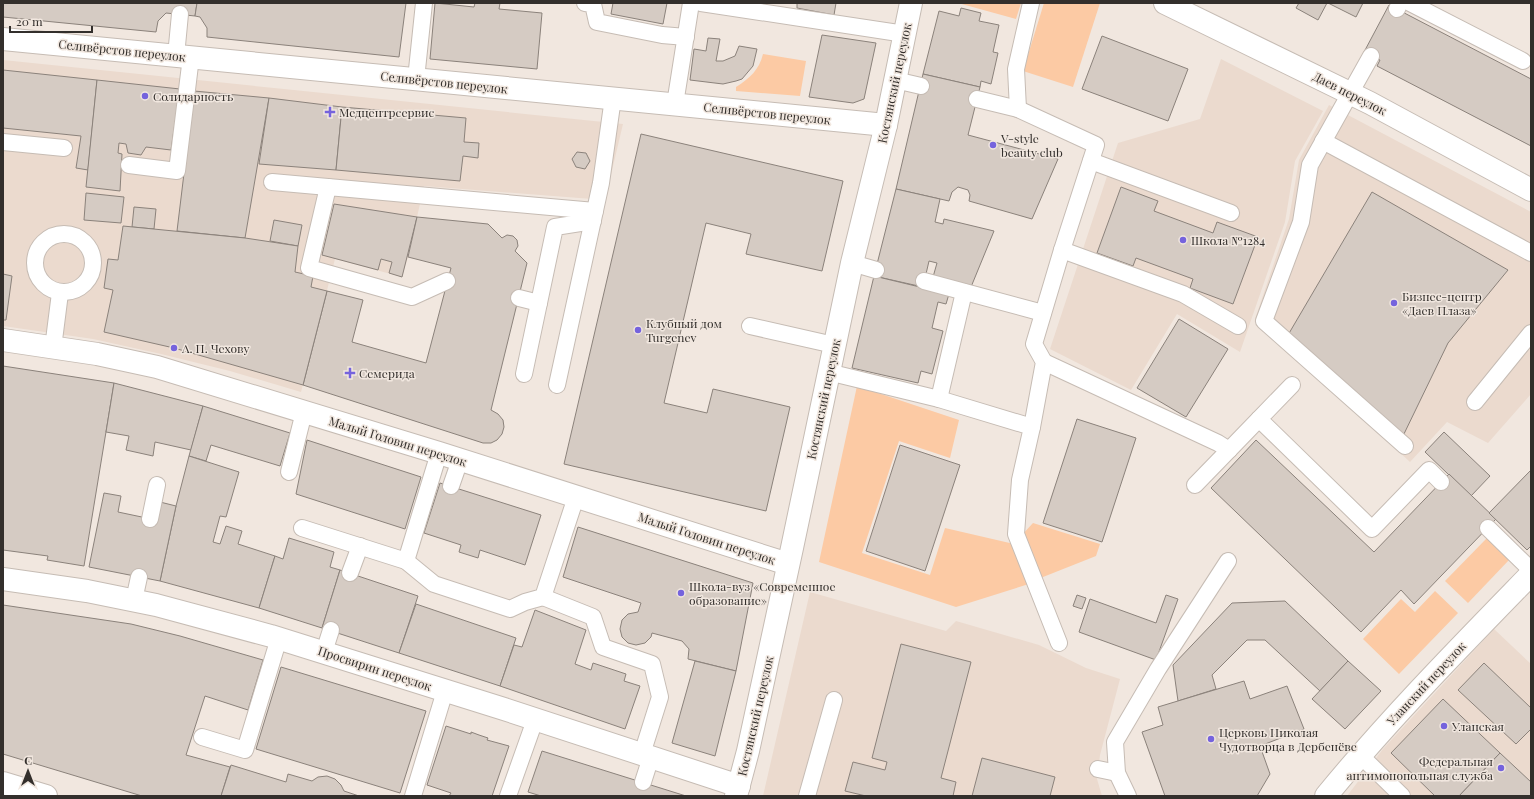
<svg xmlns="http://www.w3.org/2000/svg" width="1534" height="799" font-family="'Playfair Display',serif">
<rect width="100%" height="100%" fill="#f1e7df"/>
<g fill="#ebdace">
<polygon points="1221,59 1323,111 1295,161 1285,222 1240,352 1177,314 1131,390 1050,349 1118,143 1200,119"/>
<polygon points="3,60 284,89 623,124 605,200 424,186 408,257 402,277 335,259 301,392 230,371 161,354 93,339 3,326"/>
<polygon points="1329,105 1531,212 1531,394 1488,443 1447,422 1410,462 1255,319 1289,219 1299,160"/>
<polygon points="810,592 946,631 956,621 1039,645 1086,668 1120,679 1100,755 1097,779 1102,796 763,796"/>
<polygon points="1494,629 1531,664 1531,796 1347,796 1383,749"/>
</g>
<g fill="#fccaa4">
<polygon points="958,3 1021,3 1016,19"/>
<polygon points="1044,3 1100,3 1073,87 1023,71"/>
<path d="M763 54 806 61 800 96 736 91V87C750 78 759 70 763 54Z"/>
<polygon points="857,386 959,420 950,458 899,441 862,553 930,575 945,528 1014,544 1032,583 956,607 819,562"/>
<polygon points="1033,523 1100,544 1096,556 1038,579 1021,536"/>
<polygon points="1487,538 1509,560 1468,603 1445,581"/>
<polygon points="1435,591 1458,613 1399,674 1363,639 1401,599 1415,612"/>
</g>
<g fill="#d5cbc3" stroke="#8b827b">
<polygon points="3,3 197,3 195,16 166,13 158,21 156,32 3,17"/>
<polygon points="197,3 406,3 399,57 207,37 207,28 200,17 195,16"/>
<polygon points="435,3 474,7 475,3 500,3 499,9 542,13 537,69 430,59"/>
<polygon points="613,3 667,3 663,24 611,14"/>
<polygon points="797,3 836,3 834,15 797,8"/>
<polygon points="1299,3 1327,3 1318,20 1296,8"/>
<polygon points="1328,3 1363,3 1356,17"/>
<polygon points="1389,5 1531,79 1531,146 1377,66 1380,60 1364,52"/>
<polygon points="961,8 981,13 979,21 999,25 993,52 998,53 991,84 981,81 980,87 923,74 939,11 959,16"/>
<polygon points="822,35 876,43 864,99 853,103 809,97"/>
<polygon points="1102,36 1188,69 1168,121 1082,89"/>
<polygon points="708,38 720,39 716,61 723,61 735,56 739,46 757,49 753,66 742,79 736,81 723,84 690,80 694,49 706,51"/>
<polygon points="3,70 97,80 88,170 76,168 81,136 3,128"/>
<polygon points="923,74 980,87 968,135 1058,159 1032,219 969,201 970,195 968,190 958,187 952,192 949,201 896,189"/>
<polygon points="97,80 180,89 171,150 146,147 141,155 128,153 126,144 119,143 118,153 122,154 120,191 86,187"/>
<polygon points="194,91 269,98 245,238 177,231"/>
<polygon points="269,98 342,107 336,170 259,164"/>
<polygon points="342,107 466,118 464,142 479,143 478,158 463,156 460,181 336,170"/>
<polygon points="641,134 843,181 822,271 746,254 751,234 706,223 664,403 707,413 713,389 790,407 766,511 564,464"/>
<polygon points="577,152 586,153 590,161 585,169 576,167 572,159"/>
<polygon points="1121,187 1158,201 1154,211 1213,233 1217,222 1258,237 1233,304 1190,288 1193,279 1136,258 1133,266 1097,253"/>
<polygon points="896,189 940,199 935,222 943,224 944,219 994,231 971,287 933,277 937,263 929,261 923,287 874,276"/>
<polygon points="1372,192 1508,270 1448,343 1402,438 1288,335"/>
<polygon points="86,193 124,197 121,223 84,220"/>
<polygon points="334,204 417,217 402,277 389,273 392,262 381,259 378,270 322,255"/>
<polygon points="134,207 156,209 154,229 132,227"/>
<polygon points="417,217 488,224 502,238 507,235 513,236 517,240 518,246 515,251 527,263 491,410 498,414 503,420 504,427 502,434 497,440 491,443 483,443 303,385 327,291 363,300 352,342 426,363 451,268 408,257"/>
<polygon points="274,220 302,225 298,246 270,241"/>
<polygon points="123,226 245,238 298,246 295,272 313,276 311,287 327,291 303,385 174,348 104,332 113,290 104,288 108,259 118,260"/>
<polygon points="3,274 12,276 6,320 3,320"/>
<polygon points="874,276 949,294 946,304 938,302 932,328 943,331 932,374 921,371 918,383 852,368"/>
<polygon points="1179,319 1228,349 1186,417 1137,388"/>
<polygon points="3,366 114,383 84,566 47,560 48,556 3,550"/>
<polygon points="114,383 203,406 191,450 155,442 153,456 126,450 129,436 106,432"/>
<polygon points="203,406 290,433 280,466 211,445 206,461 189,456"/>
<polygon points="1077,419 1136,438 1102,542 1043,523"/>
<polygon points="1444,432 1490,476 1471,496 1425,452"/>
<polygon points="307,440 421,477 405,529 296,494"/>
<polygon points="1256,440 1374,552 1449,474 1496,519 1414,604 1401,590 1361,632 1211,488"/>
<polygon points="900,445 960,465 925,571 866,551"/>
<polygon points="189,456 239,472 226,517 220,516 213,542 220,544 226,526 242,531 238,544 275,556 259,608 160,581 176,506"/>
<polygon points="1531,470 1531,546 1527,550 1489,513"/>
<polygon points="440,483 541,515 525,565 480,550 478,558 459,552 461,545 424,533"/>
<polygon points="104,493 121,496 118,512 156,520 160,502 176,506 160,581 89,567"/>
<polygon points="578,527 753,583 736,671 688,659 689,649 682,641 652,633 651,637 645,643 636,645 628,643 622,637 620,629 622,620 628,614 638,612 641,603 563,577"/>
<polygon points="289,538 334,552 330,567 340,570 322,628 259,608 275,556 283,559"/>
<polygon points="340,570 418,596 399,653 322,628"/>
<polygon points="1077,595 1086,598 1082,609 1073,606"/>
<polygon points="1166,595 1178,599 1156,660 1079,632 1090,599 1156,623"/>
<polygon points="1285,601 1348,661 1320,691 1265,640 1247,640 1212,675 1216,689 1178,701 1173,665 1232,603"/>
<polygon points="416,604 516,638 500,686 399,653"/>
<polygon points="3,605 131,624 180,636 263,660 248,710 205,696 186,755 230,767 221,796 142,796 3,754"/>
<polygon points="535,610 586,630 575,664 591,670 593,663 626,674 624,681 640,686 625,729 500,686 514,645 522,647"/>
<polygon points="901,644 971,662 941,778 956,782 953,796 866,796 845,791 853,762 885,770 887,762 872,758"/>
<polygon points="695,661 736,671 715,756 672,743"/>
<polygon points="1348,661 1381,691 1345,729 1312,699"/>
<polygon points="1484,663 1531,708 1531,729 1516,744 1458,690"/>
<polygon points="281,667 426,711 400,793 256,749"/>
<polygon points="1244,681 1250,699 1287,686 1304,729 1260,746 1270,774 1257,796 1165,796 1142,732 1163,725 1158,707"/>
<polygon points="1443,699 1500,753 1459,796 1435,796 1391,753"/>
<polygon points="446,726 471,734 471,732 479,735 488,738 487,740 509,746 492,796 449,796 451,793 427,785"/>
<polygon points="542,751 686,796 541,796 528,792"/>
<polygon points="1500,753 1531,782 1531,796 1459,796"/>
<polygon points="982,758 1055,777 1050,796 972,796"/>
<polygon points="231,765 286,782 288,774 312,781 318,777 327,776 335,779 341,785 344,791 359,796 221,796"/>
</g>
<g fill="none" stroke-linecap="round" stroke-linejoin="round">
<g stroke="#c6bcb4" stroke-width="18">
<g id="service">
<polyline points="585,3 593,4 597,22 662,35 686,37"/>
<polyline points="701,3 905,34"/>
<polyline points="1410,3 1523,61"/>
<polyline points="1397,9 1400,3"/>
<polyline points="176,56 180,14"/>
<polyline points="1371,56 1310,165 1301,222 1264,321 1405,446"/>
<polyline points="416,79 424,3"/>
<polyline points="895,80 921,86"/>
<polyline points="977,99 1018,109 1096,145 1062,250 1034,344 1044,362 1032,427"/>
<polyline points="675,104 691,3"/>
<polyline points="1018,109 1016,69 1031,3"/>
<polyline points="1323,141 1531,253"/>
<polyline points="3,142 64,148"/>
<polyline points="1091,161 1231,213"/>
<polyline points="129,165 177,171 191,57"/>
<polyline points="272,182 328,187"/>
<circle cx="64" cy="263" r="29"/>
<polyline points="1062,250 1183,294 1238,326"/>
<polyline points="852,263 876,270"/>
<polyline points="447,281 412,297 309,268 328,187 595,211"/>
<polyline points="924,281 1043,313"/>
<polyline points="519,298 539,303"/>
<polyline points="750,326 834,345"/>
<polyline points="53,348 60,293"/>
<polyline points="1044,362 1218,443 1229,450 1195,485"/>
<polyline points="828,372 939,399 1032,427 1020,480 1016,534 1059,643"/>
<polyline points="524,374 555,227 593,221"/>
<polyline points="557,385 601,183 613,98"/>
<polyline points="939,399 964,292"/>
<polyline points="1475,402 1531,333"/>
<polyline points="1259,419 1292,385"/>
<polyline points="1229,450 1259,419 1372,529 1429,470 1441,482"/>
<polyline points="289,472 304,412"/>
<polyline points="451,486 460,460"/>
<polyline points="150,519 157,485"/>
<polyline points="302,528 406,561 439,453"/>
<polyline points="1488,528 1531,570"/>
<polyline points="406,561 434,584 510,609 525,602 543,597 576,497"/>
<polyline points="350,573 360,546"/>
<polyline points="543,597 593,617 603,647 652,664 660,697 642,754"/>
<polyline points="134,600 139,577"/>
<polyline points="324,652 331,630"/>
<polyline points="202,737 245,750 279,638"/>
<polyline points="1360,755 1402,796"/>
<polyline points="1098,769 1117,773"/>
<polyline points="643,782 651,757"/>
<polyline points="413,796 445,691"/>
<polyline points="508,796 535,720"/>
<polyline points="807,796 834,700"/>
<polyline points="1128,796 1117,773 1115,742 1158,669 1228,561"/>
</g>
</g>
<g stroke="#c6bcb4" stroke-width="24">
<g id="minor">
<polyline points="1165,3 1370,103 1531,190"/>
<polyline points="3,39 886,125"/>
<polyline points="3,340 97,354 157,367 439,453 788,564"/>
<polyline points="3,579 87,591 156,605 271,636 504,709 739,786"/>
<polyline points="3,783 46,796"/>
<path d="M1326 796C1390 718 1461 646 1531 574"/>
</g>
</g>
<g stroke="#c6bcb4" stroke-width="24">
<polyline id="tertiary" points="736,796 748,751 792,548 852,263 886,125 911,3"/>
</g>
<use href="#service" stroke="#fff" stroke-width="16"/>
<use href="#minor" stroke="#fff" stroke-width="22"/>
<use href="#tertiary" stroke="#fff" stroke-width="22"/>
</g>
<g fill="#7563dd" stroke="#f1e7df" stroke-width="1.5">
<circle cx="145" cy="96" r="4"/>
<path d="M328 106h4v4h4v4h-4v4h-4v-4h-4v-4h4z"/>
<circle cx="993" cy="145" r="4"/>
<circle cx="1183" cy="240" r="4"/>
<circle cx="1394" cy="303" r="4"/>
<circle cx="638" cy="330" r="4"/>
<circle cx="174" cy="348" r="4"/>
<path d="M348 367h4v4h4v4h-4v4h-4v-4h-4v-4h4z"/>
<circle cx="681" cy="593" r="4"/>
<circle cx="1444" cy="726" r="4"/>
<circle cx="1211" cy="739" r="4"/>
<circle cx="1501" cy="768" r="4"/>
</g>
<g text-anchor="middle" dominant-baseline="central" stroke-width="3" stroke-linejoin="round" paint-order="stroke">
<g font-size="12" fill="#332f2c" stroke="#f1e7df">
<text transform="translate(122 50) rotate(6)">Селивёрстов переулок</text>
<text transform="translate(444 82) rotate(6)">Селивёрстов переулок</text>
<text transform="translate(894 83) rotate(-78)">Костянский переулок</text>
<text transform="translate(1350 93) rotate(27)">Даев переулок</text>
<text transform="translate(767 113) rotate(6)">Селивёрстов переулок</text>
<text transform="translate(823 399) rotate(-78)">Костянский переулок</text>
<text transform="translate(398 441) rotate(17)">Малый Головин переулок</text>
<text transform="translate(707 538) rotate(18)">Малый Головин переулок</text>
<text transform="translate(375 668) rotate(18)">Просвирин переулок</text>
<text transform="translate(1426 683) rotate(-47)">Уланский переулок</text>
<text transform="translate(755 716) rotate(-77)">Костянский переулок</text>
</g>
<g font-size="12" fill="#332f2c" stroke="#f1e7df" text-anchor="start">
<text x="153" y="96">Солидарность</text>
<text x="339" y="112">Медцентрсервис</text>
<text x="1001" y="138">V-style<tspan x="1001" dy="14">beauty club</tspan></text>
<text x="1191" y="240">Школа №1284</text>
<text x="1402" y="296">Бизнес-центр<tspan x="1402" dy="14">«Даев Плаза»</tspan></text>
<text x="646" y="323">Клубный дом<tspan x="646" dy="14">Turgenev</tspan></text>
<text x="182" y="348">А. П. Чехову</text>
<text x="359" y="373">Семерида</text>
<text x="689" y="586">Школа-вуз «Современное<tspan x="689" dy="14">образование»</tspan></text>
<text x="1452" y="726">Уланская</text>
<text x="1219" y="732">Церковь Николая<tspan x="1219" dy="14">Чудотворца в Дербенёве</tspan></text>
<text x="1493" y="761" text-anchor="end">Федеральная<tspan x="1493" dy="14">антимонопольная служба</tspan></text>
</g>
</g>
<rect width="1534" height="799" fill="none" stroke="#332f2c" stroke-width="8"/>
<g transform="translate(28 771)" stroke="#f1e7df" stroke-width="3" paint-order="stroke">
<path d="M0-3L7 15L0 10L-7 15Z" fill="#332f2c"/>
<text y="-6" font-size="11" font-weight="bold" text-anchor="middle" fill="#332f2c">С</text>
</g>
<path d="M10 26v6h82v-6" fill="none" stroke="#332f2c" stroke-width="2"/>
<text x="16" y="26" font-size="12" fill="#332f2c" stroke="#f1e7df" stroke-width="3" paint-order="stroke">20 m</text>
</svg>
